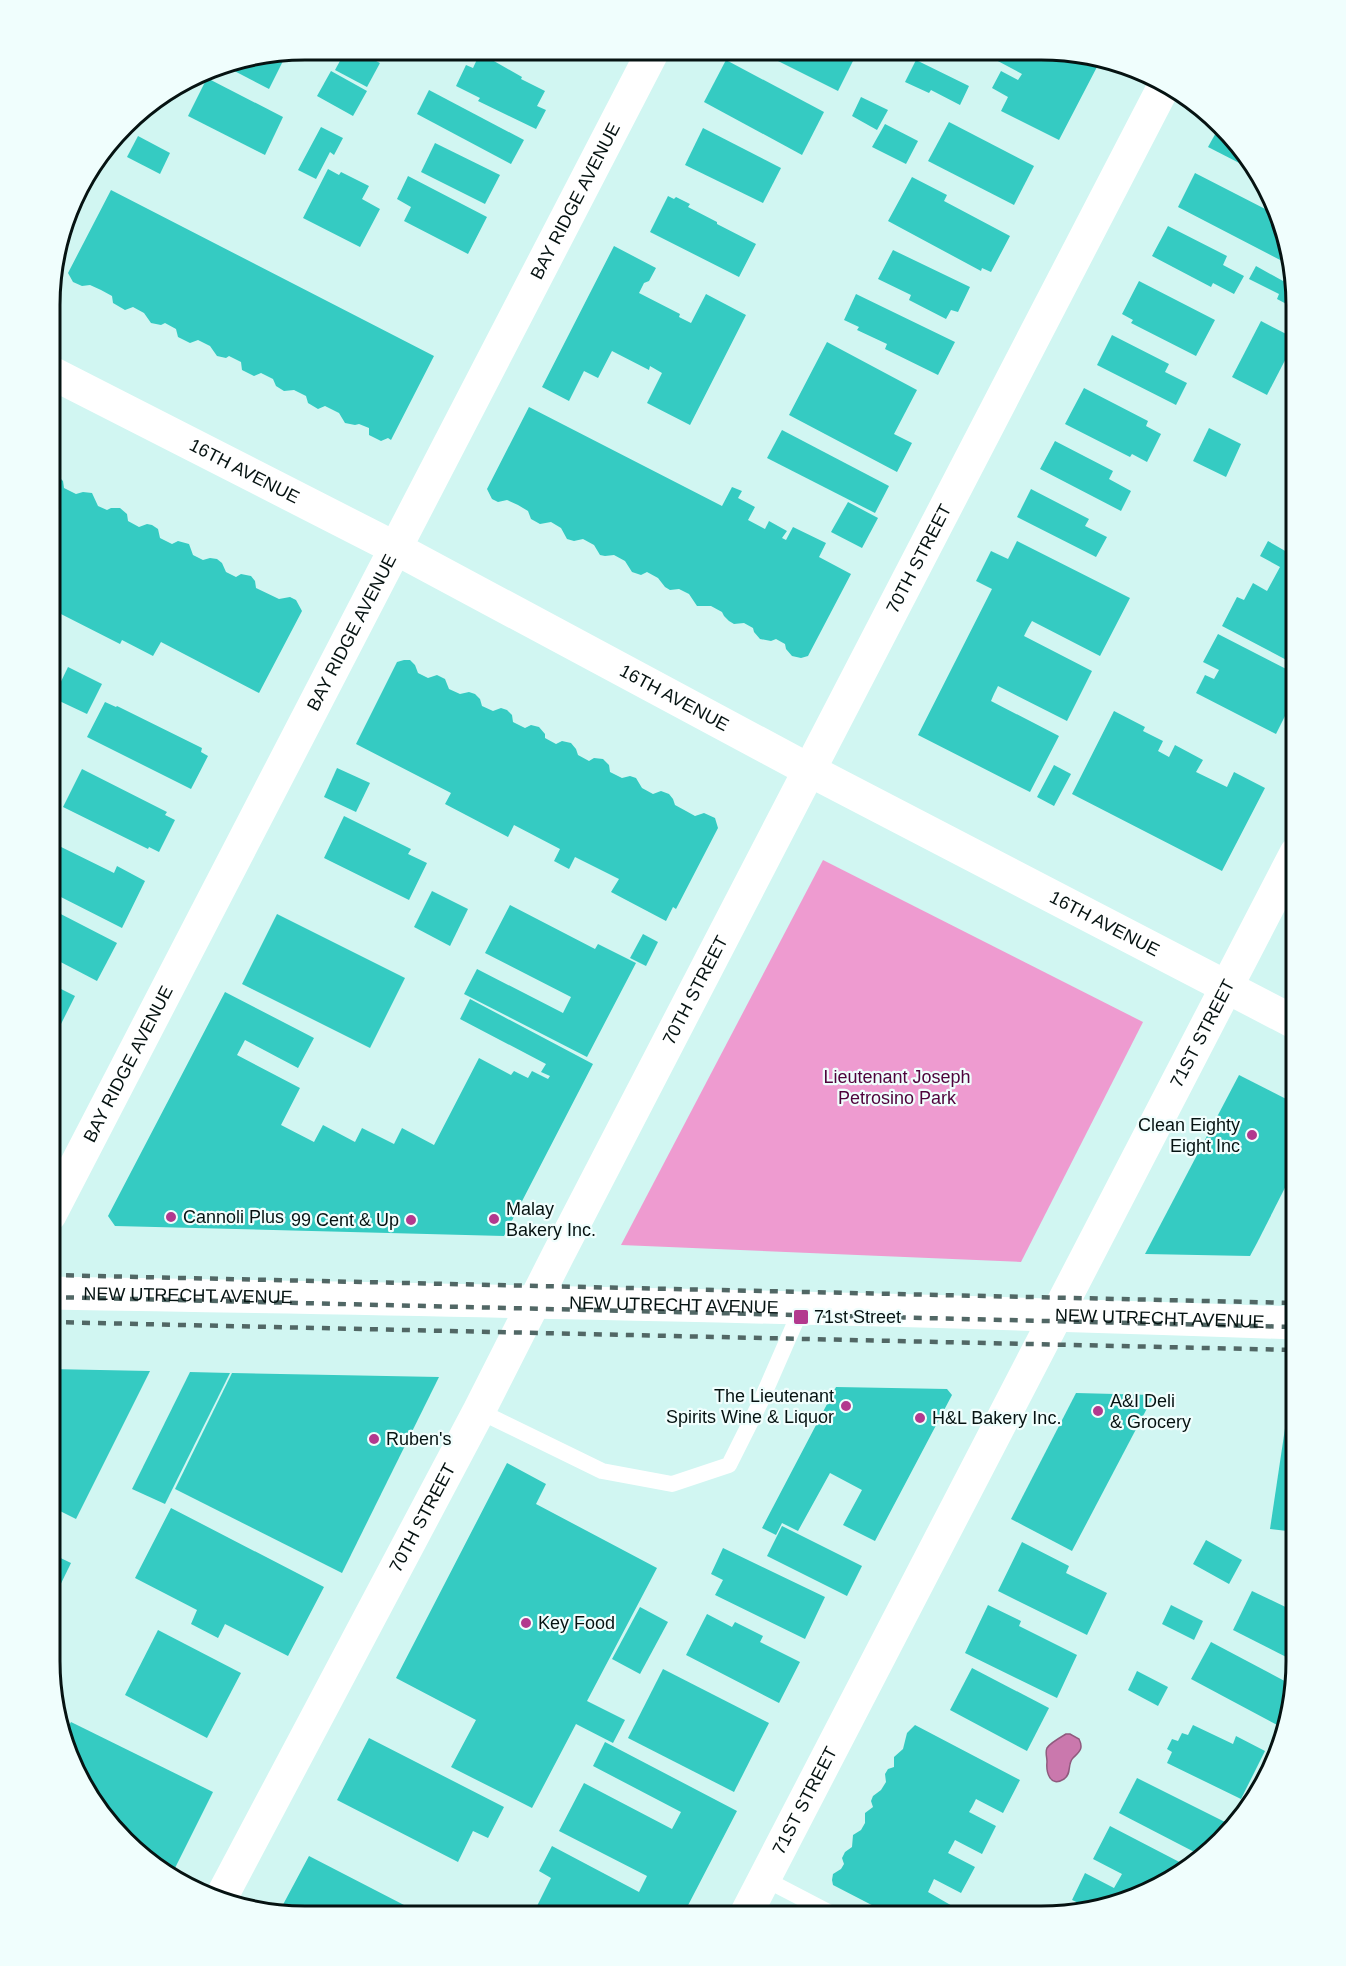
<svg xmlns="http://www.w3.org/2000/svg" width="1346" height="1966" font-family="Arial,sans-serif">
<rect width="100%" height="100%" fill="#d1f6f2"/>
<polygon fill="#ee9bd0" points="823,860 1143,1022 1021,1262 621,1245"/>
<path fill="#ca78ad" stroke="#8f5a7e" stroke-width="1.5" d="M1066 1734H1070L1079 1739C1084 1749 1079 1752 1073 1758 1067 1764 1072 1774 1064 1779 1050 1788 1046 1772 1047 1762 1047 1757 1045 1752 1047 1748 1050 1743 1061 1737 1066 1734Z"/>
<g fill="#35cbc2">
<polygon points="346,50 355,50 380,63 367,87 335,70"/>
<polygon points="522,50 569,50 564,60 546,51 542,60"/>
<polygon points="758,51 858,51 838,91"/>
<polygon points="979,51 1072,52 1098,65 1059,140 1001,111 1008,97 992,88 1001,71 1018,80 1022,74"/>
<polygon points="480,53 522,77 521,79 545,91 537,106 546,110 536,129 478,101 480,98 456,86 466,65 473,68"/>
<polygon points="278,54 285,57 269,89 221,64"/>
<polygon points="726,60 824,112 802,155 704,102"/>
<polygon points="916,60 969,86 960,105 931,90 929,93 905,82"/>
<polygon points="331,71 367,91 353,116 317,96"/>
<polygon points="207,78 283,117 265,155 188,116"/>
<polygon points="429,90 524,140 511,164 417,114"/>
<polygon points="861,97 888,110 877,130 852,116"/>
<polygon points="949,122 1034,166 1014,205 928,161"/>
<polygon points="885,124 918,141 906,164 872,147"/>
<polygon points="321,127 343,138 334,155 330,152 316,179 298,170"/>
<polygon points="703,128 781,168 763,203 685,165"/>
<polygon points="1218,129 1251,169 1208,147"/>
<polygon points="138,136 170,153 160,174 127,157"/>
<polygon points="435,143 500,175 485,204 421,172"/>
<polygon points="328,169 339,175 341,172 369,186 362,199 380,209 360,247 303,218"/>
<polygon points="1195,173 1275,214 1274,218 1276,219 1286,259 1284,262 1178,207"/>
<polygon points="408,176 487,217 468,254 404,221 411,207 397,199"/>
<polygon points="912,177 947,195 944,201 1010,236 991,272 982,268 981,271 888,221"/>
<polygon points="111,190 434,356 391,440 388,438 381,441 369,435 369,428 359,424 355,425 345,423 339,413 325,406 318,409 308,403 306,396 294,390 284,391 276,386 273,379 261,373 254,376 242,370 241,362 229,356 226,358 217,356 210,346 198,340 190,343 178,337 176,329 165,323 161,325 151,323 144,313 133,307 125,310 113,303 112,296 101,290 90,285 82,286 73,282 68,273"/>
<polygon points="668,196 674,199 676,197 690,204 688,207 717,222 717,224 756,244 739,277 650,232"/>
<polygon points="1168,226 1227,256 1223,265 1244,276 1234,294 1213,283 1211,287 1152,256"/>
<polygon points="614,246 656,268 649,281 644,283 639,293 680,314 679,317 691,323 706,294 746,315 690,425 647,403 662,373 650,366 649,370 612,351 598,378 584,371 569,401 542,387"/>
<polygon points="893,250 970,287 958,312 951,310 946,319 909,300 911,295 878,279"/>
<polygon points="1256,266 1283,281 1284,279 1291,283 1296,309 1277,299 1279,294 1249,279"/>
<polygon points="1139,281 1215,320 1196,356 1131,323 1133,320 1122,314"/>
<polygon points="856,294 955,342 938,375 885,349 887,344 857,330 859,327 844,320"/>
<polygon points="1261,321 1296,339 1267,395 1232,377"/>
<polygon points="1112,335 1169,364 1165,372 1187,383 1176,405 1097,365"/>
<polygon points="827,342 917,390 894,434 912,443 897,472 789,415"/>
<polygon points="1084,388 1148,421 1146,426 1161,434 1147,462 1132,454 1130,457 1065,424"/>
<polygon points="529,407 722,506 732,487 742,491 738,498 755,507 748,520 765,529 769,521 787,531 782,538 786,540 793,527 826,543 819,557 851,574 808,656 801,658 792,656 786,649 785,644 776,639 771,641 760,639 754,632 753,628 744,623 734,624 729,621 724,616 722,612 711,606 697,606 689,594 679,589 670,590 665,587 658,578 647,572 641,575 632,572 625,561 614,555 605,556 600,555 594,545 583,539 574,541 567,539 561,528 551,522 540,524 531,519 528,511 518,505 507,500 498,502 492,499 487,489"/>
<polygon points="1209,428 1241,444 1226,477 1193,461"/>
<polygon points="782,430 889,486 875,513 767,458"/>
<polygon points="1055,441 1113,471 1109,479 1131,491 1121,511 1040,469"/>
<polygon points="51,474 58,476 63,481 64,488 76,494 83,492 92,493 98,506 107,510 111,508 120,508 127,514 128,521 139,527 147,524 152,525 158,529 160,538 172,544 178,541 189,544 193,555 203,560 210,558 217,559 222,563 226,572 236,577 241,574 251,576 255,581 256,588 279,599 290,597 296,600 302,611 259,693 161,642 153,656 122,640 120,644 55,611 58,603 51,600"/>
<polygon points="1031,489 1089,519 1085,526 1107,537 1096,557 1017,517"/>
<polygon points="848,502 878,518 862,548 831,532"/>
<polygon points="1296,535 1296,665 1222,626 1237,597 1244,600 1253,583 1267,591 1280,567 1260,556 1268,541 1287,552 1290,546 1285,544 1289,536 1295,538"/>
<polygon points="1017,541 1130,598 1100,656 1032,621 1028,628 1024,636 1092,671 1067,721 998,686 994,694 991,701 1059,736 1030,792 918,735 992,589 976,581 991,551 1008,559"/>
<polygon points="1218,634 1296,674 1296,694 1276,734 1196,693 1205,675 1214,679 1219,670 1203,662"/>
<polygon points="404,660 410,660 415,665 418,673 428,678 437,675 445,679 449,689 460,694 469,692 475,694 480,699 482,706 493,711 501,708 507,710 512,715 513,722 525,728 531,725 539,727 545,734 545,738 556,744 562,741 571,743 576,749 578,755 589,761 594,758 603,759 609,765 610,772 622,778 630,776 636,778 642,788 653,794 661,791 669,794 673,799 675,805 686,811 695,816 704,813 715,818 718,828 676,909 673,907 666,921 611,892 619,879 575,857 569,869 554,861 560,849 514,825 508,837 445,804 451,793 356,744 397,662"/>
<polygon points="68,667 102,684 87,714 53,698"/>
<polygon points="105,702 116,707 117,706 202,748 201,752 208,756 191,789 87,737"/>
<polygon points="1114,711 1145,727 1143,731 1163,741 1158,751 1169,757 1175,745 1203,760 1196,772 1227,787 1234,772 1265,788 1222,871 1072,794"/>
<polygon points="1054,765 1071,774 1054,806 1037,797"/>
<polygon points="337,768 370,783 356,812 324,797"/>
<polygon points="82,769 167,812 165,815 175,820 159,852 149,847 148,849 63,807"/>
<polygon points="344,816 411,849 408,854 427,863 409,900 324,858"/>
<polygon points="55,844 114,873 117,866 145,881 122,928 51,892 57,880 51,877 51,851"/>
<polygon points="432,891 468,909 450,946 414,927"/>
<polygon points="510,905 595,949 598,944 636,963 587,1057 464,994 477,969 563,1013 571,997 485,953"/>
<polygon points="51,909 117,943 97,981 51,957"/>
<polygon points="277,914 405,978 370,1048 242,984"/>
<polygon points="643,934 658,942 646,966 630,958"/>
<polygon points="51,984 75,996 60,1026 51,1021"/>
<polygon points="225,992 314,1038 298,1068 245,1040 237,1055 300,1088 281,1125 314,1142 323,1125 355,1142 362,1128 394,1144 402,1128 434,1145 479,1058 511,1075 514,1071 528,1078 532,1071 548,1079 550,1076 541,1072 546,1064 460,1019 470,999 593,1064 504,1236 115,1226 108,1216"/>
<polygon points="1239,1075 1296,1104 1296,1166 1257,1243 1250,1256 1145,1254"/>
<polygon points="50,1369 150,1371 76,1519 50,1506 50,1493 57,1480 50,1476"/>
<polygon points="190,1372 230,1373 165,1504 132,1489"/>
<polygon points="232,1373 439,1377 342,1573 175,1489"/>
<polygon points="836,1387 947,1389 952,1395 875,1541 843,1525 862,1490 830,1473 798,1531 782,1523 776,1535 762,1528"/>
<polygon points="1076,1393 1154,1395 1072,1551 1011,1519"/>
<polygon points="1287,1415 1296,1416 1296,1532 1270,1529"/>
<polygon points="507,1463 546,1484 536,1504 657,1568 587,1701 625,1720 613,1743 576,1724 532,1808 451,1767 476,1720 396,1678"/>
<polygon points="171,1508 324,1587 288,1656 225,1624 218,1638 191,1624 197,1610 135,1578"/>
<polygon points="782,1526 862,1566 847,1596 767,1556"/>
<polygon points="1206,1540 1242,1560 1229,1584 1193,1564"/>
<polygon points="1022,1542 1069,1566 1066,1573 1107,1593 1087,1635 998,1591"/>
<polygon points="723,1548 825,1597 805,1639 715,1595 723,1580 711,1574"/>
<polygon points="50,1553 71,1563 50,1606"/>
<polygon points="1252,1591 1296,1612 1296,1662 1233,1630"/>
<polygon points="988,1605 1021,1621 1019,1626 1077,1655 1057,1698 965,1653"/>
<polygon points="1171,1605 1203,1621 1194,1640 1162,1624"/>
<polygon points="640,1607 668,1622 640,1674 612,1659"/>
<polygon points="707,1614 732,1627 735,1622 763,1636 760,1642 800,1662 779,1703 686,1655"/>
<polygon points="158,1630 241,1673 207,1738 125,1695"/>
<polygon points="1211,1642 1294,1686 1289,1711 1281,1727 1191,1679"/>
<polygon points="972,1668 1049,1708 1027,1751 950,1710"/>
<polygon points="663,1669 769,1723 734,1792 628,1738"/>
<polygon points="1137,1671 1168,1687 1158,1706 1128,1690"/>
<polygon points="71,1722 213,1792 171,1876 163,1873 113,1829 76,1774 66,1731"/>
<polygon points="915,1725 1020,1780 1003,1813 976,1799 972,1807 969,1812 996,1826 982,1854 955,1840 948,1853 975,1867 961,1893 934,1879 928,1892 954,1907 949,1916 893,1916 833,1885 832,1880 833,1874 841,1869 844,1864 842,1858 845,1852 852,1847 853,1835 861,1830 865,1823 865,1813 873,1807 871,1801 873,1796 881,1790 886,1782 885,1774 888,1769 894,1767 894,1757 903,1749 907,1733"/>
<polygon points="1193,1725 1233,1744 1236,1736 1265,1751 1241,1799 1167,1763 1172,1752 1167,1749 1172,1739 1178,1741 1182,1733 1188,1735"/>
<polygon points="369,1738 504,1807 488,1838 473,1831 458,1862 337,1800"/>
<polygon points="605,1742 737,1811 683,1915 550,1915 536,1908 551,1878 539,1871 552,1846 639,1892 647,1876 559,1831 584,1783 672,1829 681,1812 593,1766"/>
<polygon points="1137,1778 1225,1822 1209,1853 1204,1857 1119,1813"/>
<polygon points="1110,1826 1189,1867 1154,1890 1085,1906 1072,1900 1085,1873 1114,1888 1122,1874 1093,1859"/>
<polygon points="309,1856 404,1905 422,1915 327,1915 313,1906 308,1914 278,1914"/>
</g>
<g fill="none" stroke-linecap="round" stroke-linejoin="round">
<g stroke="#fff" stroke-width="16">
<polyline points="479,1411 602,1471 672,1484 729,1465 760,1403 802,1307"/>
<polyline points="765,1879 836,1916"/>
</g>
<g stroke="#fff" stroke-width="33">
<path id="s1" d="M52 373 395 548 809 770 1296 1023"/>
<path id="s2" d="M50 1215 653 51"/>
<path id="s3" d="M222 1896 479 1411 559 1253 1165 84"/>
<path id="s4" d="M745 1916 1296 853"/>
</g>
<path stroke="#fff" stroke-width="33" id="s5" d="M50 1293C466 1300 881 1308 1296 1323"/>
<g stroke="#516765" stroke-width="4.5" stroke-dasharray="8 8" stroke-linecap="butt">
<polyline points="50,1275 1296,1303"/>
<polyline points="50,1297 1296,1327"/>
<polyline points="50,1322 1296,1350"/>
</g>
</g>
<g fill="#b2398e" stroke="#f0fefd" stroke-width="2">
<circle cx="1252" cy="1135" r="6"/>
<circle cx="171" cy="1217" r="6"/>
<circle cx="494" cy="1219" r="6"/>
<circle cx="411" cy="1220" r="6"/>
<rect x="793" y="1309" width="16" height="16" rx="3"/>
<circle cx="846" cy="1406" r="6"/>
<circle cx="1098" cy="1411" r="6"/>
<circle cx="920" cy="1418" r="6"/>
<circle cx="374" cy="1439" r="6"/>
<circle cx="526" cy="1623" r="6"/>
</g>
<g text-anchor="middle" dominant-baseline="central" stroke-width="4.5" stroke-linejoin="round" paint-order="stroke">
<g font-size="18" fill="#061312" stroke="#f0fefd">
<text stroke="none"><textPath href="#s2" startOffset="1142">BAY RIDGE AVENUE</textPath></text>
<text stroke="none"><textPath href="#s1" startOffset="216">16TH AVENUE</textPath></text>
<text stroke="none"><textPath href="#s3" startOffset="1508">70TH STREET</textPath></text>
<text stroke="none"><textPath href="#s2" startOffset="656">BAY RIDGE AVENUE</textPath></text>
<text stroke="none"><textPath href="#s1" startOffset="702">16TH AVENUE</textPath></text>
<text stroke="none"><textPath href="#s1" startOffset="1188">16TH AVENUE</textPath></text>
<text stroke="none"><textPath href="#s3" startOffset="1022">70TH STREET</textPath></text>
<text stroke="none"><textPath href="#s4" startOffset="994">71ST STREET</textPath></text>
<text stroke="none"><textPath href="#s2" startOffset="170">BAY RIDGE AVENUE</textPath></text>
<text stroke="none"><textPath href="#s5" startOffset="138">NEW UTRECHT AVENUE</textPath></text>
<text stroke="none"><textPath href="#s5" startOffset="624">NEW UTRECHT AVENUE</textPath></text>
<text stroke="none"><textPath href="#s5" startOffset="1110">NEW UTRECHT AVENUE</textPath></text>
<text stroke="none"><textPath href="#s3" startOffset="428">70TH STREET</textPath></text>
<text stroke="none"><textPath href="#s4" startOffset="130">71ST STREET</textPath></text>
</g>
<g font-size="18" fill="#4e023b" stroke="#f0fefd">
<text x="897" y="1077">Lieutenant Joseph<tspan x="897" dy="21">Petrosino Park</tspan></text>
</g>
<g font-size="18" fill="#061312" stroke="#f0fefd" text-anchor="start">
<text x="1240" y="1125" text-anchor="end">Clean Eighty<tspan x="1240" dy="21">Eight Inc</tspan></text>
<text x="506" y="1209">Malay<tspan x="506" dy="21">Bakery Inc.</tspan></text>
<text x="183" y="1217">Cannoli Plus</text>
<text x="399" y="1220" text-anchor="end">99 Cent &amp; Up</text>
<text x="814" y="1317">71st Street</text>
<text x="834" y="1396" text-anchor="end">The Lieutenant<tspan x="834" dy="21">Spirits Wine &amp; Liquor</tspan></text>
<text x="1110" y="1401">A&amp;I Deli<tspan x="1110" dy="21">&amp; Grocery</tspan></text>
<text x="932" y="1418">H&amp;L Bakery Inc.</text>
<text x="386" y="1439">Ruben's</text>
<text x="538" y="1623">Key Food</text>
</g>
</g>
<path d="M0 0H1346V1966H0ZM305 60H1041A245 245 0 0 1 1286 305V1661A245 245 0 0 1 1041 1906H305A245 245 0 0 1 60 1661V305A245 245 0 0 1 305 60Z" fill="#f0fefd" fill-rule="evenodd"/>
<path fill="none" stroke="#061312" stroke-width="3" d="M305 60H1041A245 245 0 0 1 1286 305V1661A245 245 0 0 1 1041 1906H305A245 245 0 0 1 60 1661V305A245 245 0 0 1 305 60Z"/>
</svg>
